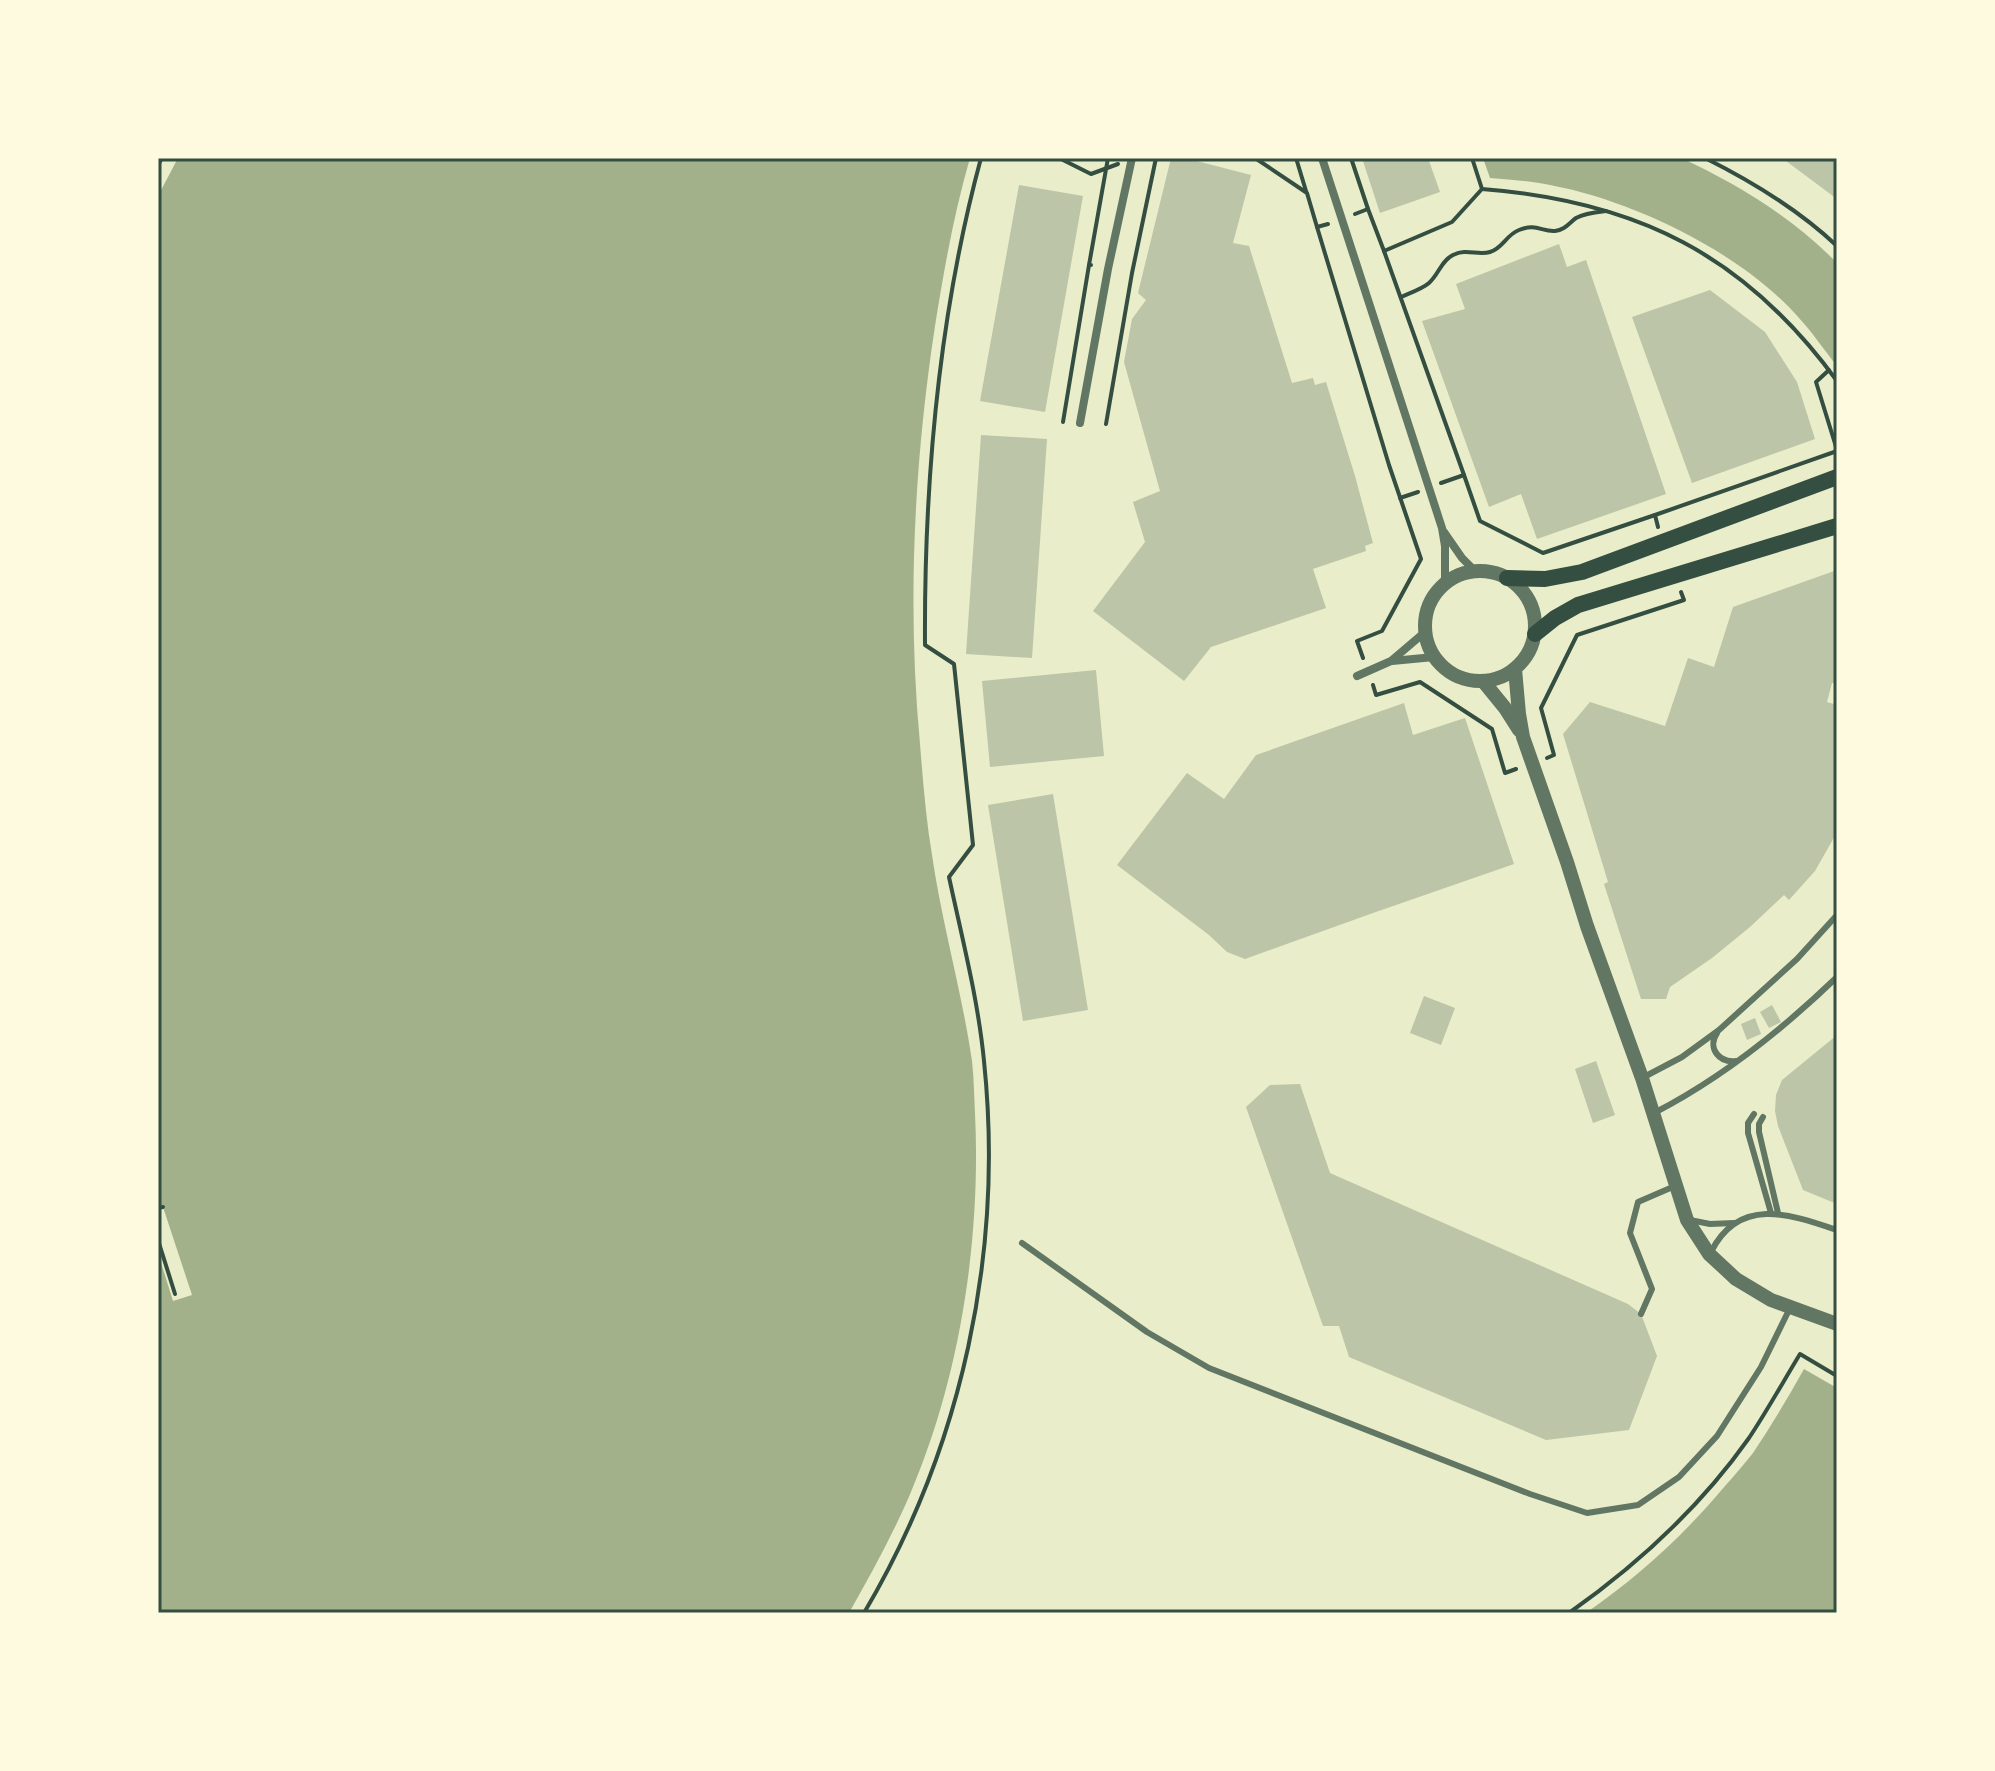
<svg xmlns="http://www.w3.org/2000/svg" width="1995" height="1771" font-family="'Asap Condensed',sans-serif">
<rect width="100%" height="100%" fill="#e9edc9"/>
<g fill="#a3b18a">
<path d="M178 158H970C954 213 944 270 935 326 914 464 907 605 920 744 923 781 926 819 932 855 942 924 962 992 972 1061 974 1078 974 1096 975 1113 981 1236 961 1372 913 1487 895 1531 872 1572 849 1613H158V196Z"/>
<path d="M1483 158H1681C1738 184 1793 218 1837 263V366C1824 350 1813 333 1799 318 1742 253 1635 201 1550 185 1531 181 1510 180 1490 178Z"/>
<path d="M1804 1369 1837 1388V1613H1586C1639 1576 1684 1535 1725 1486 1735 1475 1744 1464 1753 1453 1771 1426 1788 1398 1804 1369Z"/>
</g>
<polygon fill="#e9edc9" points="158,1207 163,1207 192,1295 173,1301 158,1253"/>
<g fill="#bcc5a7">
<polygon points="1171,158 1185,158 1251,175 1233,243 1249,246 1292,383 1313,378 1315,385 1326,382 1355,476 1373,543 1365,546 1366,551 1313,569 1326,608 1211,647 1184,681 1093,611 1145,542 1133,502 1160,491 1124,362 1132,319 1146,300 1138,293"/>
<polygon points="1362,158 1428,158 1440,192 1380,213"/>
<polygon points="1782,158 1837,158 1837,199"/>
<polygon points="1019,185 1083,196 1045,412 980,401"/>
<polygon points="1559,244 1567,267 1586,260 1666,494 1537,539 1521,494 1489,507 1422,321 1465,309 1456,284"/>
<polygon points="1710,290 1765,332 1797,382 1815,439 1692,483 1632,317"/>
<polygon points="981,435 1047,439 1032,658 966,654"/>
<polygon points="1837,570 1837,683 1832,683 1827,702 1837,705 1836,834 1815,871 1789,900 1784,895 1750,927 1712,958 1670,987 1666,999 1641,999 1604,884 1608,882 1563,734 1590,702 1665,726 1688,658 1714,667 1733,607"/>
<polygon points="1096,670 1104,756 990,767 982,681"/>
<polygon points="1404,703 1413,735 1465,718 1514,864 1373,913 1245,959 1227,952 1209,935 1117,865 1187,773 1224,799 1256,755"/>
<polygon points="1053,794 1088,1010 1023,1021 988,805"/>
<polygon points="1424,996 1455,1008 1441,1045 1410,1033"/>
<polygon points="1772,1005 1781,1022 1769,1028 1760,1012"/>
<polygon points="1755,1018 1761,1034 1747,1040 1741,1024"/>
<polygon points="1837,1035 1837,1204 1803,1190 1778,1126 1775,1111 1776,1095 1782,1080"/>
<polygon points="1596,1061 1615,1115 1593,1123 1575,1069"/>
<polygon points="1300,1084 1330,1173 1628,1304 1641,1314 1657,1356 1629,1430 1546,1440 1349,1357 1339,1326 1323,1326 1246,1107 1270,1085"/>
</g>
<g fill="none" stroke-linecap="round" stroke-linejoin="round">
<g stroke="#344e41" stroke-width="4">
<polyline points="1059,158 1091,174 1118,164"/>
<polyline points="1255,158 1307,193 1317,227 1328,224"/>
<polyline points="1296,158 1306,191"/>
<polyline points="1351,158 1368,209"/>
<path d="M1472 158 1482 189C1637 201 1745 255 1837 381"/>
<path d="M1705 158C1753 182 1798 209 1837 246"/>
<polyline points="158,165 162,158"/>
<polyline points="1355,214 1368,209 1384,251 1452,222 1482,189"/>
<polyline points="1317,227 1389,465 1421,559 1382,631 1357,641 1363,658"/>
<polyline points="1384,251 1464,475 1441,483"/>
<polyline points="1091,265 1089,265 1108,158"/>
<path d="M1401 297C1410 293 1422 289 1429 283 1439 274 1441 261 1453 255 1467 248 1478 256 1490 252 1503 248 1506 235 1519 230 1536 223 1542 232 1555 231 1565 230 1569 223 1576 218 1585 213 1597 212 1606 211"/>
<polyline points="1829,370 1816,382 1837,450"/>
<polyline points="1063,422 1089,265"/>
<polyline points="1106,424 1132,273 1156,158"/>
<polyline points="1464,475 1480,521 1543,553 1655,515"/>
<polyline points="1400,498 1418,492"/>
<polyline points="1658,527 1655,515 1837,451"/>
<polyline points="1373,685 1376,695 1420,682 1492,729 1505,773 1516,769"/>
<polyline points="1547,758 1554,755 1541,708 1577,635 1684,600 1681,592"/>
<polyline points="158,1208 163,1207"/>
<polyline points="158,1240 175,1294"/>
<path d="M864 1613C962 1447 1004 1253 984 1061 978 999 962 938 949 877L973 845 954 664 925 645C924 481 938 317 981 158"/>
<path d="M1569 1613C1637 1565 1701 1506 1749 1438 1767 1411 1783 1382 1800 1354L1837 1376"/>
</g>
<g stroke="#617663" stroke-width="6">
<path d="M1717 1033C1707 1048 1719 1063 1736 1061"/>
<polyline points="1642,1078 1682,1057 1719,1030 1797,959 1837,915"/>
<path d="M1654 1113C1722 1078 1782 1030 1837 977"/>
<polyline points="1754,1114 1748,1123 1748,1133 1771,1213"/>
<polyline points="1763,1117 1759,1124 1759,1132 1778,1213"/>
<polyline points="1690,1220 1710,1224 1734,1223"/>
<polyline points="1022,1243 1147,1332 1209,1368 1530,1494 1587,1513 1638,1505 1679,1477 1717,1436 1761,1367 1790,1308"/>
<path d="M1711 1252C1739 1196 1790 1214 1837 1230"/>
<polyline points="1641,1314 1652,1289 1630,1233 1638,1202 1675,1186"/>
</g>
<g stroke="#617663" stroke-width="8">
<polyline points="1322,158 1442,528 1445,546 1445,584"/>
<polyline points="1080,423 1108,269 1132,158"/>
<polyline points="1444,532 1462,558 1475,571"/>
<polyline points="1392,661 1434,657"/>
<polyline points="1357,676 1391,661 1425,632"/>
</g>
<g stroke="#617663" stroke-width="14">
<circle cx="1480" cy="626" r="55"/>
<polyline points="1515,669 1519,714 1523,737 1567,862 1587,926 1642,1078 1687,1220 1709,1254 1736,1279 1771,1300 1837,1324"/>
<polyline points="1483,681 1505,708 1519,730"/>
</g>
<g stroke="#344e41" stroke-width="16">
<polyline points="1507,578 1545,579 1582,572 1837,477"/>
<polyline points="1535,634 1555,618 1578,605 1837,526"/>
</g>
</g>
<rect width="1995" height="1771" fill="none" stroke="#fefae0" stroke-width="320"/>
<rect x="160" y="160" width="1675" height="1451" fill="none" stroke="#344e41" stroke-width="3"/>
</svg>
